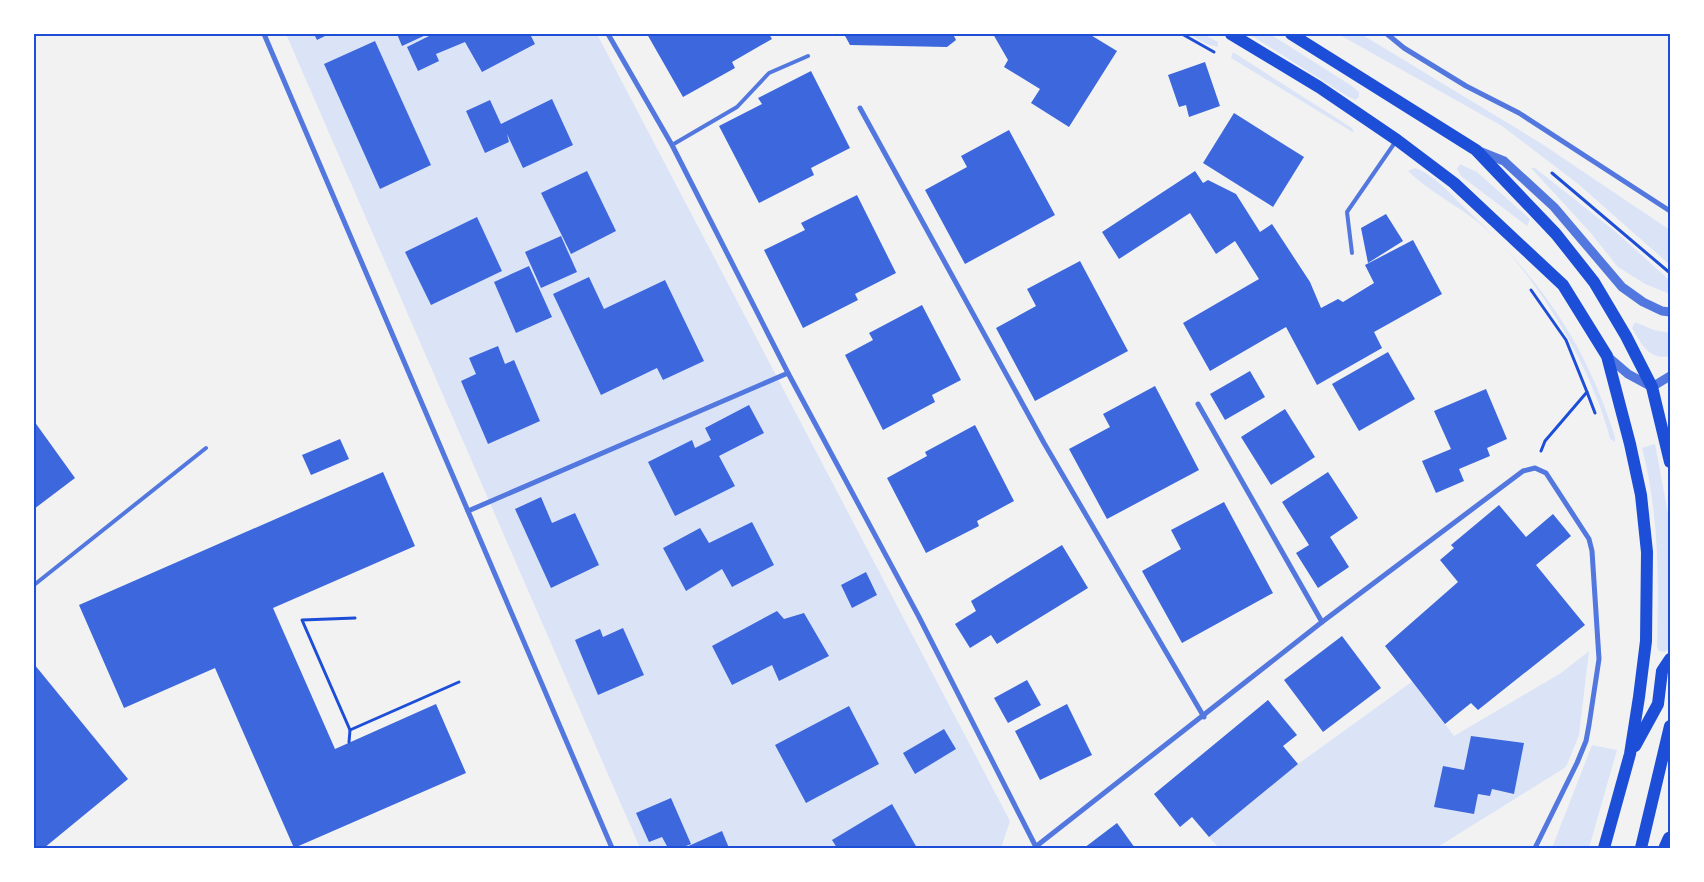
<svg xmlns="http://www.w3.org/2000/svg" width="1704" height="882" font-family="Cabin,sans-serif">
<rect width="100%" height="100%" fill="#f2f2f2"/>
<g fill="#dbe4f7">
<polygon points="286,34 597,34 1010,821 1001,848 640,848"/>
<polygon points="1189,34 1203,34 1218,42 1218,47 1206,44"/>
<polygon points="1249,34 1270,34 1352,86 1359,92 1359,97 1355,100 1347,96"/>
<polygon points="1338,34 1361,34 1539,142 1670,230 1670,265 1577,183 1502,126"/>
<polygon points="1233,52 1352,128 1354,133 1236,61 1231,58"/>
<polygon points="1460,164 1477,172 1530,219 1527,226 1461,176 1457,169"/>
<path d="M1415 168C1435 175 1450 194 1465 208 1538 277 1585 340 1615 437V442L1610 439C1594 371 1533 268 1479 223 1457 205 1428 191 1408 171Z"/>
<polygon points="1531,168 1535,168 1617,233 1667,278 1670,281 1670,294 1645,284 1618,267 1590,232"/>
<path d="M1635 322 1654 330 1670 333V356C1649 361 1641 343 1632 328Z"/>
<path d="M1655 444 1670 524V649L1664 652 1659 651 1657 647C1659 580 1659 513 1642 448Z"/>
<polygon points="1589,651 1579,735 1566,767 1436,848 1219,848 1209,837 1298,764 1413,681 1454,736 1561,673"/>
<polygon points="1592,745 1617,750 1589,848 1552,848"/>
</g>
<g fill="#3d67dc">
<polygon points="314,34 329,34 317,40"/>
<polygon points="397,34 530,34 535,44 482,72 465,42 436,54 439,61 418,71 407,47 429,36 428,34 402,46"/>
<polygon points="647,34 769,34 772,39 732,62 735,68 683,97"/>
<polygon points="844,34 953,34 956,40 947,47 850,45"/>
<polygon points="993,34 1089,34 1117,51 1069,127 1031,103 1040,89 1004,67 1008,60"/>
<polygon points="375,41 431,165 380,189 324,64"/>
<polygon points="1205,62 1220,106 1189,117 1186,105 1179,107 1168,75"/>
<polygon points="811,71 850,148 811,168 814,175 759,203 719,126 762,104 758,98"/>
<polygon points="552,99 573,145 523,168 507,134 509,142 485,153 466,111 490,100 501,124"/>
<polygon points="1234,113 1304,157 1273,207 1203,163"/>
<polygon points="1009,130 1055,215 965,264 925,190 967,167 961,156"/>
<polygon points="587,171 616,231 571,254 541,193"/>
<polygon points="1195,171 1203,183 1208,180 1236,194 1260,232 1272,224 1310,282 1321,308 1338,299 1343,302 1374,283 1365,265 1413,240 1442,294 1374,332 1382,348 1317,385 1286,327 1210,371 1183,323 1259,279 1235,241 1216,254 1190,213 1119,259 1102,232"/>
<polygon points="857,195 896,273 855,294 858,300 803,328 764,250 805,230 801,223"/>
<polygon points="1386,214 1403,241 1368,263 1361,228"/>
<polygon points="477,217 502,271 431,305 405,252"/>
<polygon points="561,236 577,272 541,288 525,252"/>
<polygon points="1080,261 1128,351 1035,401 996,328 1036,306 1027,289"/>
<polygon points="529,266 552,317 516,333 494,282"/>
<polygon points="589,277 604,309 665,280 704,361 663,380 657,368 601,395 553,294"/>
<polygon points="922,305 961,380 932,395 935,402 883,430 845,355 873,340 869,333"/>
<polygon points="498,346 505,364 514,360 540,421 488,444 461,381 476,374 469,358"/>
<polygon points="1388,352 1415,399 1359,431 1332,384"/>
<polygon points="1250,371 1265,397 1225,420 1210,394"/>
<polygon points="1155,386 1199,470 1107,519 1069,449 1110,427 1103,414"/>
<polygon points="1486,389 1507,439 1487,448 1490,456 1459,469 1464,481 1436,493 1422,461 1451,449 1434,411"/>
<polygon points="749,405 764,433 719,456 735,486 675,516 648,462 692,440 695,448 711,440 705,428"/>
<polygon points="1285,409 1315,457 1271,485 1241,437"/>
<polygon points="34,421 75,478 34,509"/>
<polygon points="975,425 1014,501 977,521 979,526 926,553 887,478 927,456 925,452"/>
<polygon points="340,439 349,459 311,475 302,455"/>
<polygon points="383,472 415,546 273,608 335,749 436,704 466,773 294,848 215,668 124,708 79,605"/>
<polygon points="1328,472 1358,518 1330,537 1349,567 1318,588 1296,553 1309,545 1282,502"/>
<polygon points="541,497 552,523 575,513 599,565 551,588 515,509"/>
<polygon points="1224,502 1273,593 1182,643 1142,571 1181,549 1171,530"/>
<polygon points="1499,505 1526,537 1553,514 1571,536 1536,565 1585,625 1478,710 1471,703 1445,724 1385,646 1458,582 1440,560 1454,548 1451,545"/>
<polygon points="752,522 774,565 732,587 722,569 686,591 663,548 700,528 709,543"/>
<polygon points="1062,545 1088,588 997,644 991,635 970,648 955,624 976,611 971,601"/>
<polygon points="866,572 877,595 852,608 841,585"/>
<polygon points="777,611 784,619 804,613 829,656 779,681 772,665 732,685 712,646"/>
<polygon points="623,628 644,675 598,695 575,640 600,629 603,637"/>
<polygon points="1342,636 1381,688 1323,732 1284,680"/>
<polygon points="34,664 128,779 44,848 37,848 34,844"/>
<polygon points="1027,680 1041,705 1008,723 994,698"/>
<polygon points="1268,700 1297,735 1283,746 1298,764 1209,837 1192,817 1180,827 1154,794"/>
<polygon points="1067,704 1092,755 1040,780 1015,731"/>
<polygon points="849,706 879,764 806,803 775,745"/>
<polygon points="944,729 956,749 915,774 903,753"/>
<polygon points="1471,736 1524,743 1514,794 1492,789 1490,796 1478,794 1474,814 1434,807 1443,766 1464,770"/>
<polygon points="671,798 691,844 681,848 668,848 662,837 649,842 636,813"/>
<polygon points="892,804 917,848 837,848 832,840"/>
<polygon points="1117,823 1135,848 1084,848"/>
<polygon points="722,831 729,848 684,848"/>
</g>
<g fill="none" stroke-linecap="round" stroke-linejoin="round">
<g stroke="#1d4ed8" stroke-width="3">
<polyline points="1182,34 1214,52"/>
<polyline points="1552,173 1670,273"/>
<polyline points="1531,290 1566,340 1587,392"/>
<polyline points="1541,451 1545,441 1587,392 1595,413"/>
<polyline points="355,618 302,620 350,730 459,682"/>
<polyline points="349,742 350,730"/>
</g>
<g stroke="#5277de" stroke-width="4">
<polyline points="672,145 737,107 769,73 808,56"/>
<polyline points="1352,253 1347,212 1396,141"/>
<polyline points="34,585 206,448"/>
</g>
<g stroke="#5277de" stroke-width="5">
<polyline points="264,34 612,848"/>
<polyline points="608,34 672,145 788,373 919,617 1036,847"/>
<polyline points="1387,34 1404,48 1466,86 1519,113 1670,211"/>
<polyline points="860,108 1044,443 1204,717"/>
<polyline points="1198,404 1322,622"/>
<polyline points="468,511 788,373"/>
<polyline points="1034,848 1322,622 1523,471 1535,468 1546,473 1589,539 1592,551 1599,659 1589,725 1586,741 1577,763 1535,848"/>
</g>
<g stroke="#5277de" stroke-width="9">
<polyline points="1479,151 1504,161 1554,207 1622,287 1643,302 1662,311 1670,312"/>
<polyline points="1607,356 1628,374 1652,387 1670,376"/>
</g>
<g stroke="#1d4ed8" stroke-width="12">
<polyline points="1231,34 1319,87 1397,140 1454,183 1563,285 1607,356 1630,444 1641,495 1647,552 1646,641 1639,697 1630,754 1604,848"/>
<polyline points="1291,34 1476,150 1556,234 1594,282 1626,336 1652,387 1670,462"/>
<polyline points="1635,746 1658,704 1662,671 1670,659"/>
<polyline points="1641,848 1670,726"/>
</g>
<polyline stroke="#1d4ed8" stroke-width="15" points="1666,848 1670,839"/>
</g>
<rect width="1704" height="882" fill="none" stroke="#ffffff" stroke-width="70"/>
<rect x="35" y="35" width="1634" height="812" fill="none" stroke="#1d4ed8" stroke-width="2"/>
</svg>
